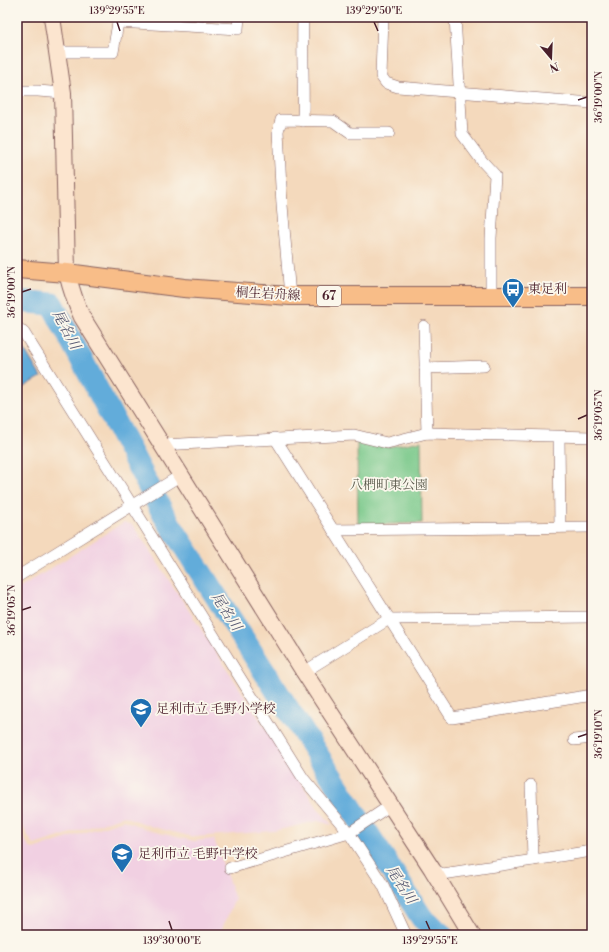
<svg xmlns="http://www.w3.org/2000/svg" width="609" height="952" font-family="'Libre Bodoni','Noto Serif JP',serif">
<rect width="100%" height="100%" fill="#fbf7ec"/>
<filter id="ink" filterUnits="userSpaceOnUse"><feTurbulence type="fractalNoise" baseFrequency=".025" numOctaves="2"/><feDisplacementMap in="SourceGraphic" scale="8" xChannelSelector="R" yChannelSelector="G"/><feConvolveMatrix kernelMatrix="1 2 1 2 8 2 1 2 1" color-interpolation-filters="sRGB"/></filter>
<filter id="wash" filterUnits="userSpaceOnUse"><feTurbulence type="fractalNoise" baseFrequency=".012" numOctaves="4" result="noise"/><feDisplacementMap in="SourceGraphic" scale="16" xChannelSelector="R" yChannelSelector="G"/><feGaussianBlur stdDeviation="0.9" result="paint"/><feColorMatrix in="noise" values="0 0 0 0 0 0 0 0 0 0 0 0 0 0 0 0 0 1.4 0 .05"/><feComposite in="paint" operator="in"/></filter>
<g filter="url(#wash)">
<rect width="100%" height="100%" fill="#f4d9bc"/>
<g fill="#f1d0e2">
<polygon points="124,522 133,525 317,807 332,825 318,821 274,831 194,837 153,827 124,816 34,845 17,818 17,590"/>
<polygon points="123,820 151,831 194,841 214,839 235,899 219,935 17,935 17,827 30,848 34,849"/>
</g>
<polygon fill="#78c889" stroke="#61745a" points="421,441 422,523 358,525 357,442 388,447"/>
<polygon fill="#62acda" stroke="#566682" points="17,337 41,377 17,391"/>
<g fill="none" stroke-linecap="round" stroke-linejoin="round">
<polyline stroke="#62acda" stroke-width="23" points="17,301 52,304 164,515 422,918 442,935"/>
</g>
</g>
<g filter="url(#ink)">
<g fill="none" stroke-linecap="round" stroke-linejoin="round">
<g stroke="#86605e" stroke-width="12">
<g id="street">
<path d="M303 17C302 52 304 86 303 121"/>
<polyline points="383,17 381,76 386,83 398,87 592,103"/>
<polyline points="455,17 462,134 482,161 495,175 491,238 491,297"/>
<polyline points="118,22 238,29 239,17"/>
<polyline points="57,52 113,52 119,17"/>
<polyline points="17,91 38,91 63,93"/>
<polyline points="290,296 282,205 278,131 281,120 333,121 350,133 389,133"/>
<polyline points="424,326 427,433"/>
<polyline points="17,327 24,333 303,778 349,833 383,885 406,935"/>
<polyline points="425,368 484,366"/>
<polyline points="559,437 560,527"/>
<polyline points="275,438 452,718 592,695"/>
<polyline points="162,445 354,435 387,443 427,433 592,437"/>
<polyline points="333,530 592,527"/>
<polyline points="17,577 181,475"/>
<polyline points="304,672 389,619 592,617"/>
<polyline points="574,740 592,738"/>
<polyline points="531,785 533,860"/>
<polyline points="230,868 349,833 391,805"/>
<polyline points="432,869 443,874 592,851"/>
</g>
</g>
<g stroke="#86605e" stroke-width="18">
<path id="secondary" d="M52 17 63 93 67 273C71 289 75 302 82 317L304 672 432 869 472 935"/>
</g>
<g stroke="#86605e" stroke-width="20">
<polyline id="primary" points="17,269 67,273 184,288 290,296 592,296"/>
</g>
<use href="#street" stroke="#fff" stroke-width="11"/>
<use href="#secondary" stroke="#fce5cf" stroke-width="16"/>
<use href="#primary" stroke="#f8bd88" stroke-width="18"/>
</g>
</g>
<path fill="none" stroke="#4a1f2b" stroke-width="1.5" d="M117 22 120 31M374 22 378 31M578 100 587 97M22 292 31 289M578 419 587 415M22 610 31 607M578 737 587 734M169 921 172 930M426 921 430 930"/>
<defs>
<g id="bus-pin" transform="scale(1.15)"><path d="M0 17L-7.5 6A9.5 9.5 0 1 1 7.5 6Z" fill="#1f6fb2" stroke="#fbf7ec"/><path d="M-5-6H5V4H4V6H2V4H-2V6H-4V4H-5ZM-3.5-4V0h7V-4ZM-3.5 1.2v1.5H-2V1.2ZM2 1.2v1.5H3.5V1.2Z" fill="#fff"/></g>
<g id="school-pin" transform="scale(1.15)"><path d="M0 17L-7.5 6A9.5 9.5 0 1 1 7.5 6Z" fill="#1f6fb2" stroke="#fbf7ec"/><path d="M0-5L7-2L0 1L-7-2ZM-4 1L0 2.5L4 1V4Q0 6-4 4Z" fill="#fff"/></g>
</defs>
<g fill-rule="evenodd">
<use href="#bus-pin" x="513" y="289"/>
<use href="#school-pin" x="141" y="709"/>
<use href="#school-pin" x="122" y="854"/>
</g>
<g text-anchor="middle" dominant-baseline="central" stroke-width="3.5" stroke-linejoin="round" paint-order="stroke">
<rect fill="#fbf7ec" stroke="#7f6065" stroke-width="1" x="317" y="286" width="24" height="20" rx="3"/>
<g font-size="12" font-weight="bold" fill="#4a1f2b">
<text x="329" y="296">67</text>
</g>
<g font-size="13" fill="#4a1f2b" stroke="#fbf7ec" text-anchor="start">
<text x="528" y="289">東足利</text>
<text x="156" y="709">足利市立 毛野小学校</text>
<text x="138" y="854">足利市立 毛野中学校</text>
</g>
<g font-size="13" fill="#4a1f2b" stroke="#fbf7ec">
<text transform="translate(268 294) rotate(3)">桐生岩舟線</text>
</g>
<g font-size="13" fill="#5a5a4c" stroke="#fbf7ec">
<text x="389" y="485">八椚町東公園</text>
</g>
<g font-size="14" font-style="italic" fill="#545771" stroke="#fbf7ec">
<text transform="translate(66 330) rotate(62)">尾名川</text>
<text transform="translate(226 612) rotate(57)">尾名川</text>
<text transform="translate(401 885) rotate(57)">尾名川</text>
</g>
</g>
<rect width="609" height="952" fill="none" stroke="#fbf7ec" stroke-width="44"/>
<g transform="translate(551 58) rotate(161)" stroke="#fbf7ec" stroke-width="3" paint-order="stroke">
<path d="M0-3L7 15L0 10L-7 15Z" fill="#4a1f2b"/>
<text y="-6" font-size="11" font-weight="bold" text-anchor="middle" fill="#4a1f2b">N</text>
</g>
<rect x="22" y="22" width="565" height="908" fill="none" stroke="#4a1f2b" stroke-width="1.5"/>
<g font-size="10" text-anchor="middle" fill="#4a1f2b">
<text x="117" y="14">139°29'55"E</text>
<text x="374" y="14">139°29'50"E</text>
<text transform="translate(598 97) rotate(-90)" y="4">36°19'00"N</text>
<text transform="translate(11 292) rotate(-90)" y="4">36°19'00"N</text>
<text transform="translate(598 415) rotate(-90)" y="4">36°19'05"N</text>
<text transform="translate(11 610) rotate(-90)" y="4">36°19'05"N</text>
<text transform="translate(598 734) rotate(-90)" y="4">36°19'10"N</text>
<text x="172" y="944">139°30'00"E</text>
<text x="430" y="944">139°29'55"E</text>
</g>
</svg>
